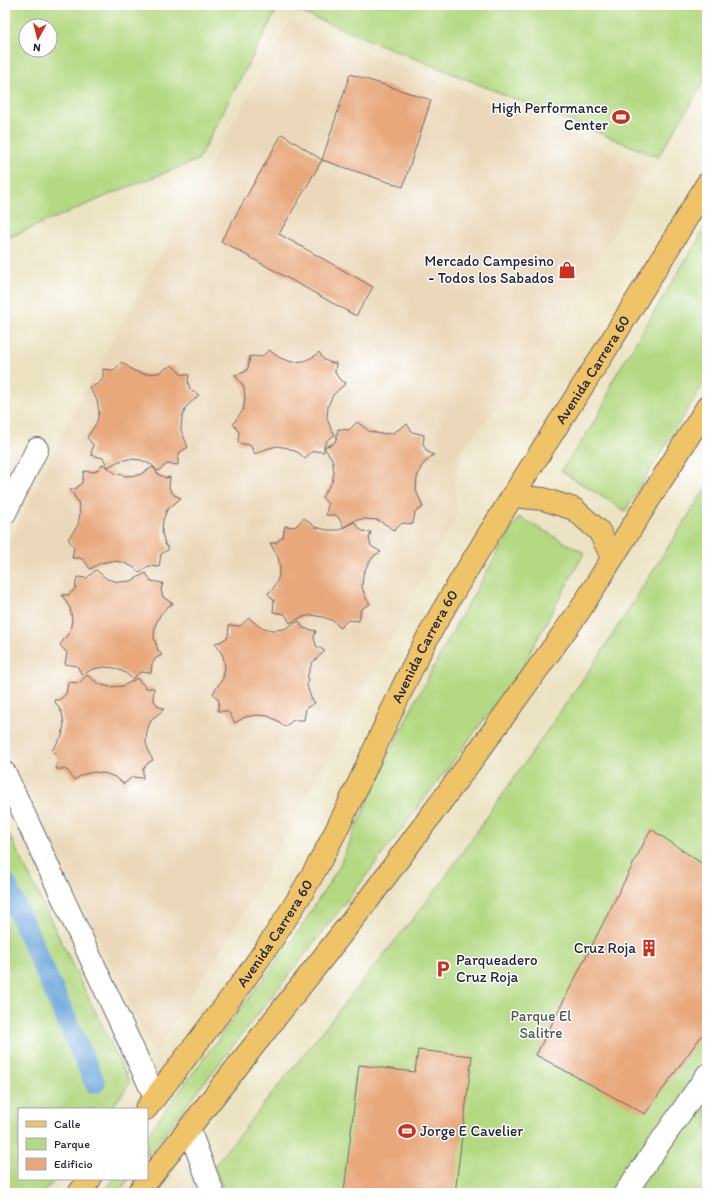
<svg xmlns="http://www.w3.org/2000/svg" width="712" height="1198" font-family="Itim,sans-serif">
<rect width="100%" height="100%" fill="#fff"/>
<filter id="ink" filterUnits="userSpaceOnUse"><feTurbulence type="fractalNoise" baseFrequency=".025" numOctaves="2"/><feDisplacementMap in="SourceGraphic" scale="8" xChannelSelector="R" yChannelSelector="G"/><feConvolveMatrix kernelMatrix="1 2 1 2 8 2 1 2 1" color-interpolation-filters="sRGB"/></filter>
<filter id="wash" filterUnits="userSpaceOnUse"><feTurbulence type="fractalNoise" baseFrequency=".012" numOctaves="4" result="noise"/><feDisplacementMap in="SourceGraphic" scale="16" xChannelSelector="R" yChannelSelector="G"/><feGaussianBlur stdDeviation="0.9" result="paint"/><feColorMatrix in="noise" values="0 0 0 0 0 0 0 0 0 0 0 0 0 0 0 0 0 1.4 0 .05"/><feComposite in="paint" operator="in"/></filter>
<g filter="url(#wash)">
<rect width="100%" height="100%" fill="#ece3c3"/>
<polygon fill="#ebd8ba" points="290,21 649,167 558,339 522,401 494,411 474,434 461,454 454,486 458,513 245,911 154,1054 5,744 5,551 74,410"/>
<g fill="#b4d982" stroke="#6b7e5e" fill-rule="evenodd">
<path d="M5 5H279L198 160 128 187 5 239ZM26 26H50V50H26Z"/>
<polygon points="283,5 707,5 707,77 658,157"/>
<path d="M707 225V378L625 511 561 471C578 445 605 413 611 383Z"/>
<polygon points="707,486 707,1193 225,1193 214,1166 439,886 599,656"/>
<polygon points="519,517 584,553 521,669 460,752 366,876 147,1156 147,1135 298,932 338,869 383,766 416,700 456,625"/>
<polygon points="5,826 130,1083 111,1109 19,1109 19,1179 56,1179 43,1193 5,1193"/>
<polygon points="114,1179 129,1179 118,1193 103,1193"/>
</g>
<g fill="none" stroke-linecap="round" stroke-linejoin="round">
<polyline stroke="#6ba4da" stroke-width="21" points="5,882 95,1083"/>
</g>
<g id="blocks">
<g fill="#e8a87b">
<polygon points="350,74 431,100 403,187 322,160"/>
<polygon points="282,134 322,160 279,234 373,287 356,316 221,241"/>
<polygon points="269,350 280,358 292,362 304,361 315,356 319,352 324,360 332,363 336,363 335,373 340,380 346,383 333,395 328,406 327,418 331,429 335,435 327,440 324,447 333,444 336,440 338,429 349,430 357,422 369,431 380,434 393,433 407,424 412,432 424,435 423,445 428,452 434,455 429,458 421,467 417,478 416,490 423,507 415,512 413,524 402,523 394,531 387,525 377,520 365,519 356,520 344,527 338,517 334,515 326,515 328,504 322,497 332,482 334,471 332,459 324,447 324,452 314,451 310,453 305,459 299,453 288,448 277,446 266,449 255,454 250,445 238,443 239,432 233,424 243,410 245,399 244,387 235,375 245,372 248,368 250,356 261,357"/>
<polygon points="122,362 134,371 145,374 158,373 172,365 181,374 189,375 188,381 190,390 199,395 186,407 182,418 181,430 188,447 180,452 178,456 178,465 167,464 158,471 152,465 141,460 130,459 119,461 108,467 103,458 91,455 93,445 87,437 97,422 99,411 97,400 89,387 98,384 101,381 103,377 103,369 114,370"/>
<polygon points="103,464 115,473 126,476 139,475 153,467 158,474 166,478 170,477 169,488 174,495 181,498 167,510 163,520 162,532 165,544 169,549 161,554 159,567 148,566 140,573 133,567 122,562 111,561 100,563 90,569 84,560 80,558 72,558 74,547 68,539 78,525 80,513 78,502 70,489 75,489 82,483 84,471 95,472"/>
<polygon points="304,518 315,527 327,530 339,530 354,522 362,531 371,532 369,538 371,546 381,552 375,555 368,564 363,574 362,587 366,598 370,604 361,609 359,621 348,620 340,628 334,621 323,617 311,615 300,618 290,623 285,614 273,612 274,601 268,593 273,589 278,579 280,568 278,557 270,543 275,543 283,537 285,526 295,527"/>
<polygon points="96,570 107,579 119,582 131,581 146,573 151,581 163,583 161,590 163,597 173,604 167,607 160,615 155,626 154,638 158,650 162,655 156,658 152,664 151,673 141,672 132,679 126,673 115,668 104,667 93,669 82,675 77,666 65,664 67,653 60,645 70,631 72,619 70,608 62,595 68,595 75,589 77,577 87,578"/>
<polygon points="249,618 260,627 272,630 284,629 299,621 303,628 316,631 314,637 316,646 325,651 312,663 308,674 307,686 311,698 315,703 306,708 304,720 293,720 285,727 278,721 268,716 256,715 245,717 235,723 229,713 226,711 218,711 219,701 213,693 223,678 225,667 223,656 215,643 220,642 228,637 229,625 240,626"/>
<polygon points="87,675 99,684 110,687 123,686 137,678 146,688 154,688 153,699 158,706 164,709 151,720 147,731 146,743 150,755 153,760 148,763 143,769 143,778 132,777 124,784 117,778 107,774 95,772 84,774 74,780 68,771 64,769 56,769 58,758 52,750 62,736 64,724 62,713 54,700 59,700 66,694 68,682 79,683"/>
<polygon points="651,829 707,867 707,1028 645,1114 536,1055"/>
<polygon points="418,1050 472,1056 455,1193 360,1193 344,1191 359,1065 415,1072"/>
</g>
</g>
</g>
<g filter="url(#ink)">
<use href="#blocks" fill-opacity="0" stroke="#69666b" stroke-width="1"/>
<g fill="none" stroke-linecap="round" stroke-linejoin="round">
<g stroke="#69666b" stroke-width="24">
<g id="minor">
<polyline points="5,513 37,449"/>
<polyline points="5,773 155,1097"/>
<polyline points="189,1129 213,1193"/>
<polyline points="625,1193 707,1075"/>
</g>
</g>
<g stroke="#69666b" stroke-width="24">
<g id="major">
<polyline points="512,496 543,499 574,509 599,531 612,557"/>
<path id="s1" d="M146 1109C210 1026 277 943 326 850 368 771 398 687 443 610 491 528 542 449 593 370 632 308 670 246 707 184"/>
<polyline points="79,1193 90,1179"/>
<polyline points="138,1193 369,899 483,745 580,610 707,407"/>
</g>
</g>
<use href="#minor" stroke="#fff" stroke-width="22"/>
<use href="#major" stroke="#efc469" stroke-width="22"/>
</g>
</g>
<defs>
<g id="stadium-bare" transform="scale(1.38)"><path d="M0-5a6.5 5 0 1 0 0 10a6.5 5 0 1 0 0-10ZM-3.5-1.8h7v3.6h-7Z" fill="#c8321e" stroke="#fff" stroke-width="2.5" paint-order="stroke"/></g>
<g id="shop-bare" transform="scale(1.38)"><path d="M-5-2.5h2.3a2.7 3.5 0 0 1 5.4 0H5L5.5 6h-11ZM-1.5-2.5h3a1.5 2.3 0 0 0-3 0Z" fill="#c8321e" stroke="#fff" stroke-width="2.5" paint-order="stroke"/></g>
<g id="building-bare" transform="scale(1.38)"><path d="M-4-6H4V6H1V3H-1V6H-4ZM-2.5-4.3h1.7v1.8h-1.7ZM.8-4.3h1.7v1.8H.8ZM-2.5-1h1.7V.8h-1.7ZM.8-1h1.7V.8H.8Z" fill="#c8321e" stroke="#fff" stroke-width="2.5" paint-order="stroke"/></g>
<g id="parking-bare" transform="scale(1.38)"><path d="M-3.5-5.5H1a3.5 3.5 0 0 1 0 7H-1V5.5H-3.5ZM-1-3.4V-.6H.8a1.4 1.4 0 0 0 0-2.8Z" fill="#c8321e" stroke="#fff" stroke-width="2.5" paint-order="stroke"/></g>
</defs>
<g fill-rule="evenodd">
<use href="#stadium-bare" x="621" y="117"/>
<use href="#shop-bare" x="567" y="270"/>
<use href="#building-bare" x="649" y="948"/>
<use href="#parking-bare" x="443" y="969"/>
<use href="#stadium-bare" x="407" y="1131"/>
</g>
<g text-anchor="middle" dominant-baseline="central" stroke-width="3" stroke-linejoin="round" paint-order="stroke">
<g font-size="15" fill="#22223b" stroke="#fff" text-anchor="end">
<text x="608" y="108">High Performance<tspan x="608" dy="17">Center</tspan></text>
<text x="554" y="261">Mercado Campesino<tspan x="554" dy="17">- Todos los Sabados</tspan></text>
<text x="636" y="948">Cruz Roja</text>
<text x="456" y="960" text-anchor="start">Parqueadero<tspan x="456" dy="17">Cruz Roja</tspan></text>
<text x="420" y="1131" text-anchor="start">Jorge E Cavelier</text>
</g>
<g font-size="15" fill="#22223b" stroke="#fff">
<text stroke="none"><textPath href="#s1" startOffset="866">Avenida Carrera 60</textPath></text>
<text stroke="none"><textPath href="#s1" startOffset="542">Avenida Carrera 60</textPath></text>
<text stroke="none"><textPath href="#s1" startOffset="218">Avenida Carrera 60</textPath></text>
</g>
<g font-size="15" fill="#4e5950" stroke="#fff">
<text x="541" y="1016">Parque El<tspan x="541" dy="17">Salitre</tspan></text>
</g>
</g>
<rect width="712" height="1198" fill="none" stroke="#fff" stroke-width="20"/>
<rect x="18" y="1108" width="130" height="72" fill="#ffffff" stroke="#a7a7b1"/>
<rect x="26" y="1121" width="20" height="6" fill="#efc469" stroke="#a7a7b1"/>
<text x="54" y="1128" font-size="12" fill="#22223b">Calle</text>
<rect x="26" y="1138" width="20" height="12" fill="#b4d982" stroke="#a7a7b1"/>
<text x="54" y="1148" font-size="12" fill="#22223b">Parque</text>
<rect x="26" y="1158" width="20" height="12" fill="#e8a87b" stroke="#a7a7b1"/>
<text x="54" y="1168" font-size="12" fill="#22223b">Edificio</text>
<g transform="translate(38 38) rotate(187)"><circle r="19" fill="#ffffff" stroke="#a7a7b1"/>
<path d="M0-3L7 15L0 10L-7 15Z" fill="#c8321e"/>
<text y="-6" font-size="11" font-weight="bold" text-anchor="middle" fill="#22223b">N</text>
</g>
</svg>
